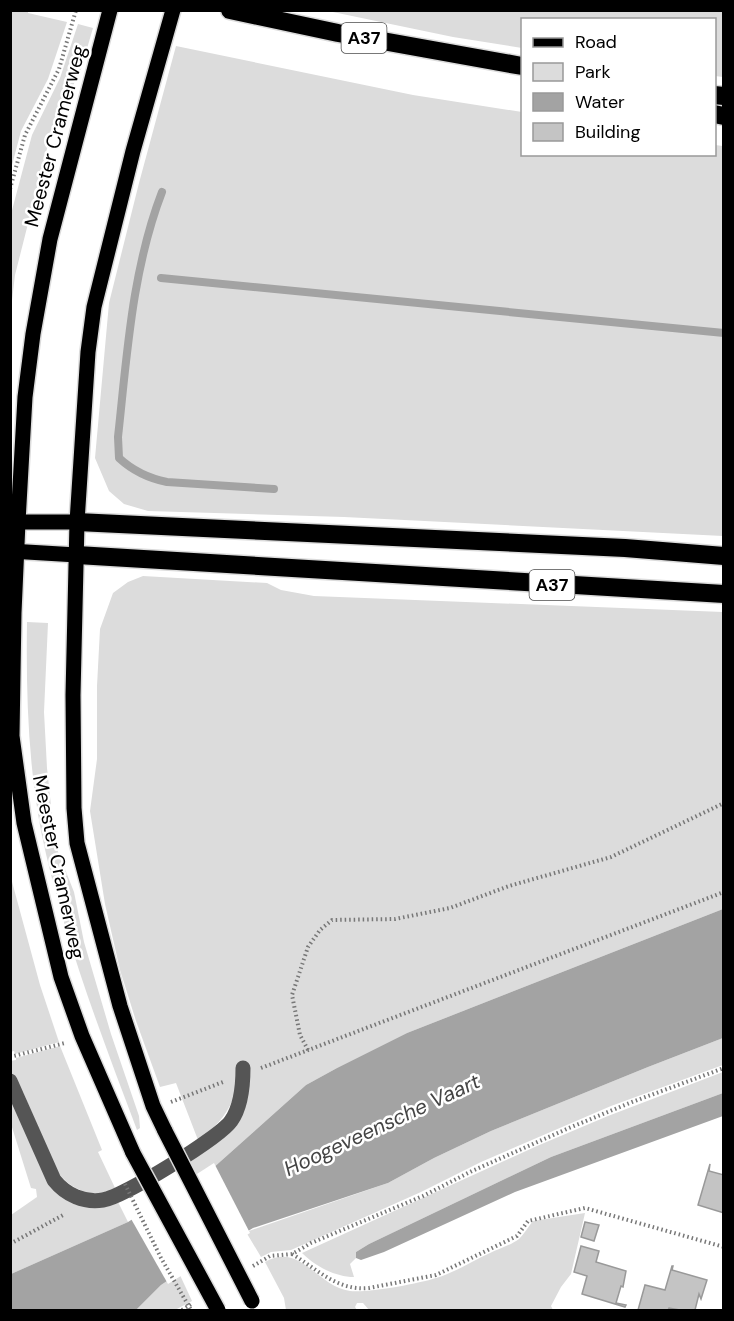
<svg xmlns="http://www.w3.org/2000/svg" width="734" height="1321" font-family="'DM Sans',sans-serif">
<rect width="100%" height="100%" fill="#fff"/>
<g fill="#dcdcdc">
<polygon points="11,10 28,11 28,13 67,22 48,79 21,131 11,169"/>
<polygon points="328,11 723,11 723,77 715,76 714,20 522,20 522,48 453,37"/>
<polygon points="78,24 93,28 81,69 52,129 15,275 11,309 11,214 32,135 60,78"/>
<polygon points="176,46 413,95 522,112 522,154 714,154 715,145 723,146 723,536 344,517 148,511 124,504 109,491 95,458 109,303 139,183"/>
<path d="M143 576 267 583 281 590 314 596 723 612V909L407 1033 337 1068 306 1085 212 1169 197 1179 189 1161 218 1141 233 1099C225 1118 214 1128 198 1140L176 1083 160 1087 136 1021 120 970 105 904 90 811 97 759V686L100 629 113 593 128 582Z"/>
<path d="M27 622 48 623 44 712 47 768 55 844 74 892 84 942 111 1034 139 1116 140 1128 137 1130C100 1032 62 933 41 831 28 762 26 692 27 622Z"/>
<polygon points="11,878 40,985 59,1042 15,1054 14,1051 10,1052"/>
<polygon points="723,1038 723,1065 611,1106 481,1162 421,1192 291,1250 271,1252 261,1257 246,1232 388,1183 434,1158 491,1131 648,1067"/>
<path d="M60 1046 102 1150 98 1152 116 1190C92 1198 73 1191 58 1173L23 1092 11 1072 10 1061 16 1060V1058Z"/>
<path d="M723 1072V1093L551 1157 369 1244 356 1252V1258L350 1264 354 1277C335 1277 315 1266 302 1253L537 1146 608 1116Z"/>
<path d="M10 1090 71 1203C87 1209 103 1207 118 1202L128 1222 11 1274V1215L37 1197 36 1189 31 1188 11 1124Z"/>
<path d="M585 1213 571 1274 561 1287 551 1306 553 1310H369L363 1303H357L355 1307 357 1310H286L284 1298 265 1262C301 1242 316 1286 350 1291 368 1293 417 1284 436 1278 454 1273 472 1261 490 1253 499 1249 511 1245 519 1239 524 1234 528 1227 533 1221Z"/>
<polygon points="179,1273 192,1301 175,1310 136,1310 161,1285"/>
</g>
<g fill="#a3a3a3">
<polygon points="723,909 723,1038 648,1067 491,1131 434,1158 388,1183 253,1228 179,1273 161,1285 136,1310 11,1310 11,1274 128,1222 212,1169 306,1085 337,1068 407,1033"/>
<polygon points="723,1093 723,1116 515,1192 384,1252 361,1260 356,1258 356,1252 369,1244 551,1157"/>
</g>
<polygon fill="#fff" points="214,1163 250,1233 168,1284 130,1217"/>
<g fill="none" stroke-linecap="round" stroke-linejoin="round">
<g stroke="#a3a3a3" stroke-width="8">
<path d="M162 192C132 270 127 355 118 437L119 458C133 471 147 478 167 482L274 489"/>
<polyline points="161,278 724,333"/>
</g>
</g>
<g fill="#c4c4c4" stroke="#999" stroke-width="1.5">
<polygon points="710,1164 709,1171 724,1175 724,1213 698,1205"/>
<polygon points="585,1222 599,1225 594,1241 581,1237"/>
<polygon points="581,1246 599,1251 596,1262 626,1271 623,1287 621,1286 616,1303 626,1305 625,1307 582,1294 587,1276 574,1272"/>
<polygon points="672,1266 673,1266 672,1270 707,1280 701,1299 699,1294 695,1310 680,1310 669,1308 668,1310 638,1310 645,1285 665,1290"/>
</g>
<g fill="none" stroke-linecap="round" stroke-linejoin="round">
<g stroke="#dbdbdb" stroke-width="18">
<g id="major">
<polyline points="110,10 50,239 33,334 25,397 18,522 14,613 12,736 24,823 61,977 82,1036 133,1153"/>
<polyline points="10,522 77,522"/>
<polyline points="10,551 77,555"/>
<polyline points="165,1131 153,1106 120,1006 77,843 74,808 73,695 77,522 88,352 94,307 133,151 173,10"/>
</g>
</g>
<g stroke="#dbdbdb" stroke-width="21">
<g id="highway">
<polyline points="230,10 338,33 522,66"/>
<polyline points="714,95 724,96"/>
<polyline points="714,114 724,116"/>
<polyline points="77,522 625,548 724,556"/>
<polyline points="77,555 724,594"/>
</g>
</g>
<g stroke="#777" stroke-width="4" stroke-dasharray="1.5 3" stroke-linecap="butt">
<polyline points="10,189 25,135 59,69 76,10"/>
<polyline points="308,1050 300,1035 292,995 308,947 320,930 332,920 395,919 450,908 509,886 611,857 724,803"/>
<polyline points="10,1057 65,1043"/>
<polyline points="261,1068 724,892"/>
<polyline points="171,1102 223,1082"/>
<polyline points="10,1244 65,1214"/>
<path d="M292 1254C317 1269 337 1291 369 1288L436 1275 517 1236 528 1221 585 1208 724 1247"/>
<polyline points="253,1266 270,1256 292,1254 311,1243 423,1196 472,1171 569,1128 632,1102 724,1068"/>
<polyline points="182,1310 193,1303"/>
</g>
<path stroke="#555" stroke-width="15" d="M10 1081 54 1180C66 1195 84 1203 103 1200 123 1197 219 1138 231 1121 241 1107 243 1085 243 1068"/>
<use href="#major" stroke="#000" stroke-width="15"/>
<use href="#highway" stroke="#000" stroke-width="18"/>
<g stroke="#dbdbdb" stroke-width="18" stroke-linecap="butt">
<g id="major-bridge">
<polyline points="165,1131 252,1301"/>
<polyline points="133,1153 218,1310"/>
</g>
</g>
<polyline stroke="#777" stroke-width="4" stroke-dasharray="1.5 3" stroke-linecap="butt" points="125,1184 161,1258 191,1310"/>
<use href="#major-bridge" stroke="#000" stroke-width="15"/>
</g>
<g text-anchor="middle" dominant-baseline="central" stroke-width="5" stroke-linejoin="round" paint-order="stroke">
<g fill="#fff" stroke="#4c4c4c" stroke-width="1.5">
<rect x="341.5" y="23" width="45" height="30" rx="4.5"/>
<rect x="529.5" y="570" width="45" height="30" rx="4.5"/>
</g>
<g font-size="18" font-weight="bold" fill="#000">
<text x="364" y="38">A37</text>
<text x="552" y="585">A37</text>
</g>
<g font-size="20" fill="#000" stroke="#fff">
<text transform="translate(55 136) rotate(-75)">Meester Cramerweg</text>
<text transform="translate(59 867) rotate(78)">Meester Cramerweg</text>
</g>
<g font-size="21" font-style="italic" fill="#444" stroke="#fff">
<text transform="translate(382 1125) rotate(-25)">Hoogeveensche Vaart</text>
</g>
</g>
<rect width="734" height="1321" fill="none" stroke="#000000" stroke-width="24"/>
<rect x="521" y="18" width="195" height="138" fill="#ffffff" stroke="#999999" stroke-width="1.5"/>
<rect x="533" y="38" width="30" height="9" fill="#000000" stroke="#999999" stroke-width="1.5"/>
<text x="575" y="48" font-size="18" fill="#000000">Road</text>
<rect x="533" y="63" width="30" height="18" fill="#dcdcdc" stroke="#999999" stroke-width="1.5"/>
<text x="575" y="78" font-size="18" fill="#000000">Park</text>
<rect x="533" y="93" width="30" height="18" fill="#a3a3a3" stroke="#999999" stroke-width="1.5"/>
<text x="575" y="108" font-size="18" fill="#000000">Water</text>
<rect x="533" y="123" width="30" height="18" fill="#c4c4c4" stroke="#999999" stroke-width="1.5"/>
<text x="575" y="138" font-size="18" fill="#000000">Building</text>
</svg>
